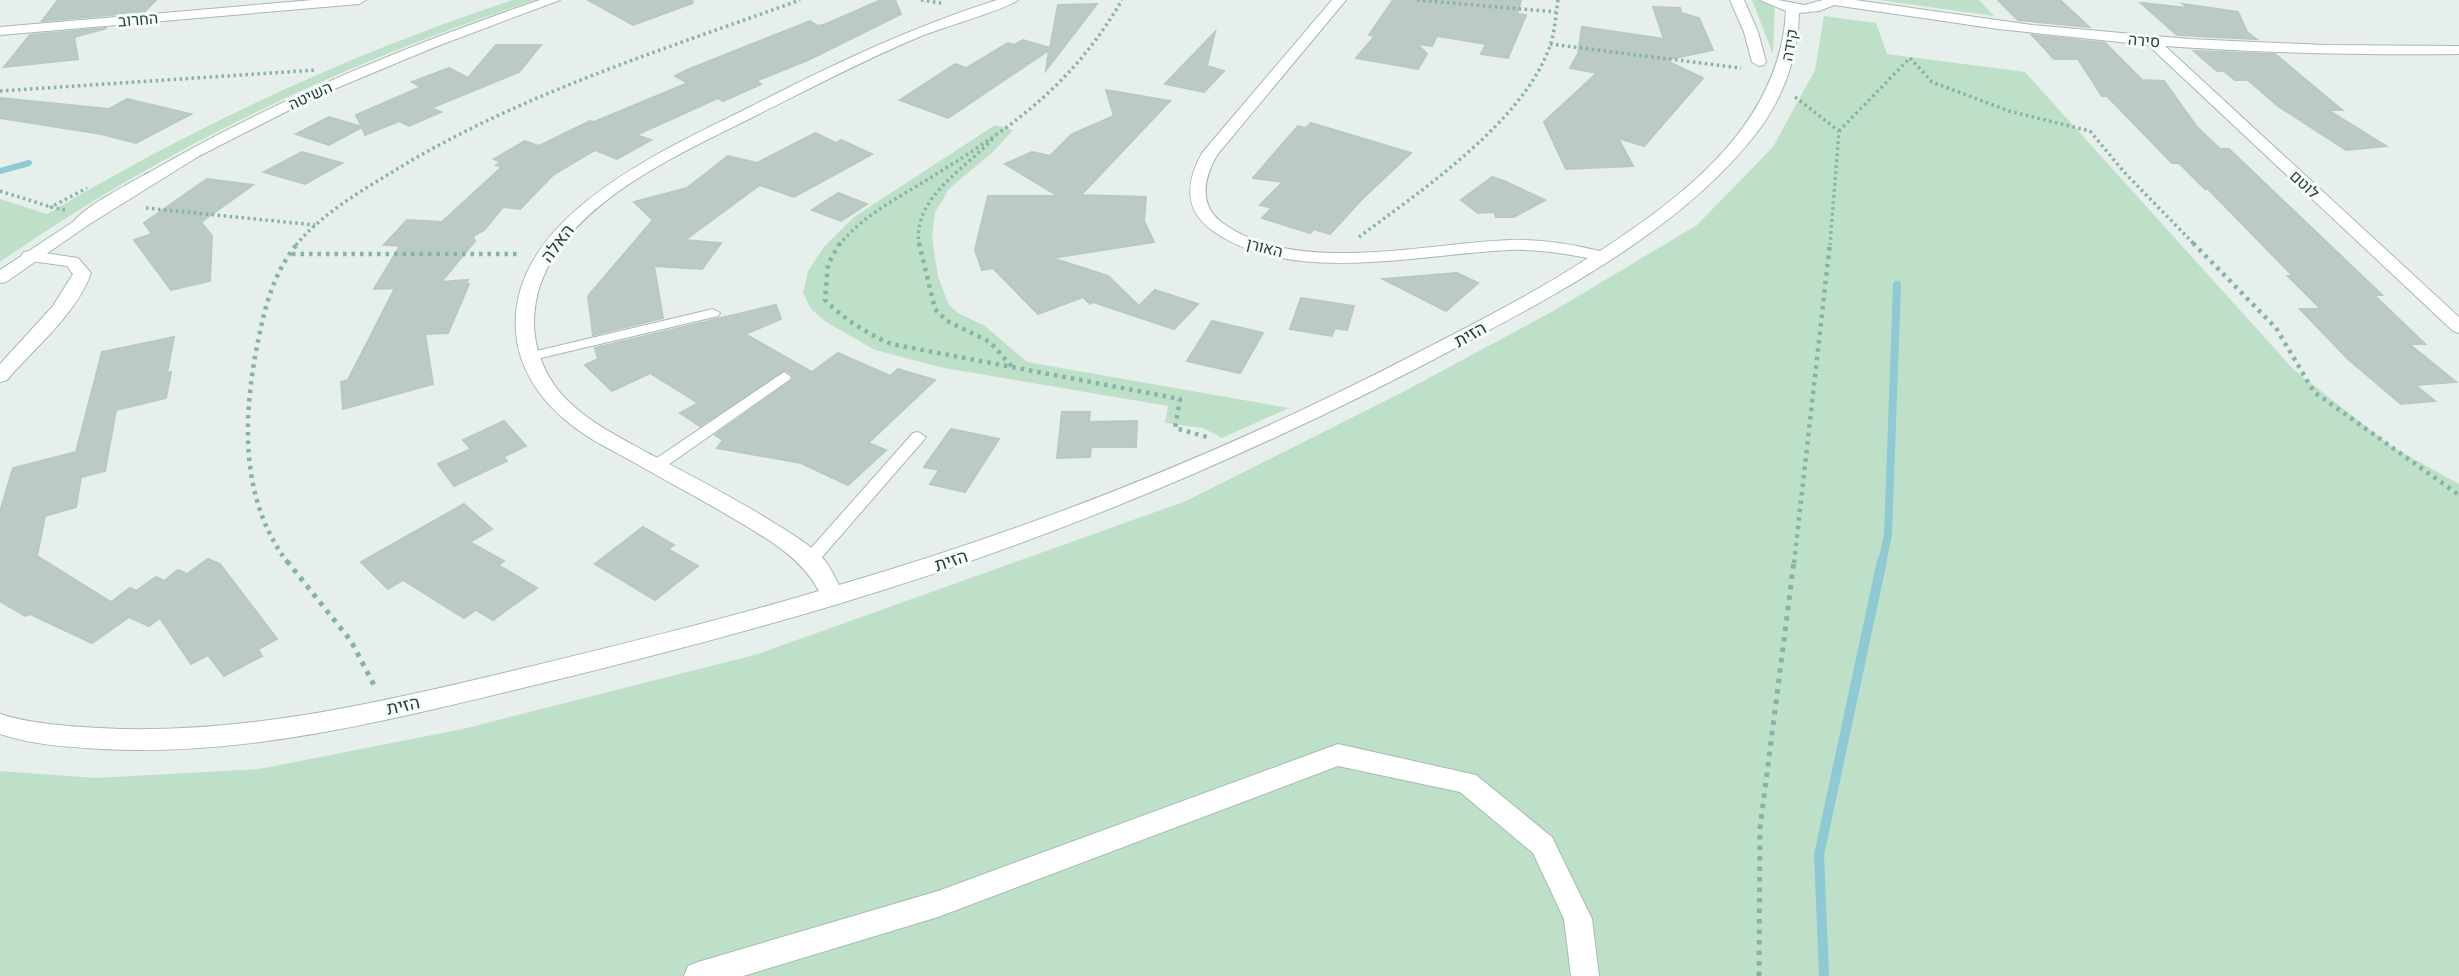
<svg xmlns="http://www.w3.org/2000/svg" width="2459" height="976" font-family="'PT Sans',Heebo,sans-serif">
<rect width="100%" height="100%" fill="#e6efeb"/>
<g fill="#bfe0c8">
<path d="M513 0H536C345 62 165 147 0 262V199L47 214C193 127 351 53 513 0Z"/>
<polygon points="1752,0 1775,0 1773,54"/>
<polygon points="1879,0 1979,0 1994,16 1893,2"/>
<polygon points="1824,16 1876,23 1887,54 2025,72 2294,370 2391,446 2459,484 2459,976 0,976 0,771 96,778 259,769 463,729 758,654 1186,501 1401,393 1555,310 1697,225 1773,147 1815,70"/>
<polygon points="995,125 1013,130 994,151 949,189 935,213 932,237 938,277 949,305 958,313 985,326 1027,362 1289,408 1222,438 1203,428 1165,423 1168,406 944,368 875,350 826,322 811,309 803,293 808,271 824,247 854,217"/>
</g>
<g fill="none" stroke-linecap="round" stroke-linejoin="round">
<polyline stroke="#8ec9d4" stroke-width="6" points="0,171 29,163"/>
<polyline stroke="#8ec9d4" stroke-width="8" points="1882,563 1888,535 1897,285"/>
<polyline stroke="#8ec9d4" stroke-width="10" points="1824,976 1819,855 1882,561"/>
</g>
<g fill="#bbcac4" stroke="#b8c9c2" stroke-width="2">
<polygon points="58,0 156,0 144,12 42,21"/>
<polygon points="588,0 692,0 693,3 633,25"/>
<polygon points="881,0 895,0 901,14 808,60 756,81 761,84 723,101 718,98 636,135 651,140 617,159 595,150 553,175 520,209 503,207 484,230 473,236 475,241 441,282 468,280 466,284 469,284 448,333 425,334 433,384 343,409 341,382 348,380 395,288 374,289 400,246 384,245 407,220 442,222 502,167 496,165 501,162 494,159 525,141 539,146 590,121 594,122 688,83 675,76 687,70 810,21 818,26 826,24"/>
<polygon points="1393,0 1521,0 1517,14 1526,15 1508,58 1481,54 1486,44 1437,36 1432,46 1417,44 1427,54 1418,69 1356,58 1375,36 1369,35"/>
<polygon points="1998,0 2060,0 2089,27 2018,20"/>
<polygon points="2141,3 2188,8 2183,4 2238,12 2247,32 2256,39 2177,35"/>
<polygon points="1097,4 1046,70 1049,50 948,118 900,100 955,64 966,68 1008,43 1014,45 1023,40 1050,48 1058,5"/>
<polygon points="1653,7 1680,8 1681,13 1699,18 1713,50 1665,60 1703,78 1644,146 1618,138 1633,166 1566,169 1544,122 1597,73 1570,68 1578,54 1582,27 1664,39"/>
<polygon points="107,28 74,37 78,59 4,67 30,35"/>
<polygon points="1215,32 1207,66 1224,71 1204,92 1165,84"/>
<polygon points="2032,35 2105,43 2142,80 2164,81 2197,127 2220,149 2229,149 2382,295 2374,295 2425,344 2409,344 2456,382 2415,385 2435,401 2401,404 2348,359 2300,309 2321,309 2288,276 2293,276 2208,189 2205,189 2179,163 2172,163 2107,96 2102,96 2078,59 2054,59"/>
<polygon points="496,45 541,45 519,72 431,108 441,112 409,126 399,121 365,135 362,127 329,145 296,134 329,117 362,127 356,115 421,87 412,82 449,68 468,78"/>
<polygon points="2194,51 2275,54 2342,110 2328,110 2386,146 2346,150 2278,106 2248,80 2235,80 2224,71 2217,71"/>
<polygon points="1106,90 1170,101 1081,195 1146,197 1144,221 1154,242 1052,258 1108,276 1139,306 1155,290 1198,304 1174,329 1093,302 1090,304 1083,297 1038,314 993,268 982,270 975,250 988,196 1058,196 1005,164 1032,152 1050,156 1072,134 1114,116"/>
<polygon points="0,98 109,109 127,99 191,114 136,143 101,134 0,118"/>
<polygon points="1311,123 1411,153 1362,199 1330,234 1314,229 1310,233 1262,218 1272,208 1260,205 1283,182 1253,178 1298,126 1306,128"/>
<polygon points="815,133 836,143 841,140 872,154 794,197 760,185 757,187 685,240 721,243 702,269 654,266 663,318 593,335 588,296 653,220 634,202 687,188 728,156 757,163"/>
<polygon points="302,152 342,163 305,184 264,172"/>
<polygon points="1492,177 1504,181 1545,200 1514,217 1496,217 1494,212 1478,213 1461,200"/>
<polygon points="207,179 253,185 201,222 212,236 210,281 171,290 134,240 152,234 144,223"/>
<polygon points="838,193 867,204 841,221 812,210"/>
<polygon points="1457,273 1478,283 1446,311 1383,279"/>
<polygon points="1301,298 1354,306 1347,330 1335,328 1332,336 1290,329"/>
<polygon points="776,305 781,319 745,334 812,372 838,353 890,376 898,369 935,380 868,443 886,450 848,485 801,463 717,448 723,440 715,435 791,381 794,377 786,370 700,426 680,413 698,403 650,373 612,391 585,365 598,359 595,348"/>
<polygon points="1212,321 1263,333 1240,373 1187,361"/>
<polygon points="174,337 167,373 171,372 166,398 116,410 105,471 81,477 76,507 45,516 37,556 111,602 130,588 136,591 156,577 164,581 178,570 187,574 208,559 220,564 277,639 258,649 262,656 224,676 208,655 191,664 160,618 149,626 129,617 92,643 30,614 25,616 0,601 0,512 13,468 76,452 102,352"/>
<polygon points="1062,412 1090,412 1089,422 1137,421 1136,447 1091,447 1090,457 1057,458"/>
<polygon points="504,421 526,446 503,457 507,461 454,486 438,464 471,449 463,440"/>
<polygon points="951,429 999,439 965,492 930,484 939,470 924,467"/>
<polygon points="464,504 492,529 470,542 504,561 498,565 537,588 493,620 476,610 464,618 403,580 388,589 361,562"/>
<polygon points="643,527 674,545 668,549 698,566 655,600 595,564"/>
</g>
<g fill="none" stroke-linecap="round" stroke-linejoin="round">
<g stroke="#a8b8b2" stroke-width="2">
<g id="service">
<polygon points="713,309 720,313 718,316 528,361 521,357 528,353"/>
<polygon points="784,372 791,377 789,380 661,470 651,470 648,466 651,462"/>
<polygon points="918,432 926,437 923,441 816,564 804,564 802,560 804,556 913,433"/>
</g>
</g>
<g stroke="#a8b8b2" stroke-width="2">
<g id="minor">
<polygon points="313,0 366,0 359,4 0,35 0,27"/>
<path d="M540 0H560L435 47 315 97 199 156 88 225 82 226 74 221C87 205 130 183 150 172 274 100 405 46 540 0Z"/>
<path d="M997 0H1018C1007 9 938 29 919 37 864 60 811 88 757 115 677 156 538 213 534 319 533 349 546 379 567 400 589 422 619 437 646 452 688 474 731 496 771 521 790 533 812 545 826 562 831 569 835 578 839 585 1038 527 1233 449 1417 353 1475 323 1533 294 1588 258 1562 253 1536 249 1509 250 1420 254 1290 286 1213 231 1183 210 1186 182 1202 153L1332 0H1346L1217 155C1203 180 1198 206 1224 224 1298 276 1425 243 1511 240 1541 239 1571 244 1600 251 1687 194 1780 123 1786 11L1760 0H1778L1804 5 1823 0H1855L2032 25 2189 39 2324 45 2459 46V54C2361 55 2263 53 2165 46L2459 317V333L2453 331 2148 45 1998 29 1834 5 1819 11 1799 13C1798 55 1785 93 1761 127 1691 222 1569 288 1467 342 1266 449 1055 539 838 604 741 633 641 659 543 683 398 718 251 757 101 749 67 747 33 745 0 734V714C32 724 66 726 99 728 239 736 377 703 512 671 615 646 718 621 819 591 802 559 771 541 741 523 706 502 670 483 635 463 610 449 584 437 563 418 538 397 518 365 516 332 507 217 666 149 750 107 830 66 911 27 997 0Z"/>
<polygon points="1730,0 1744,0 1758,32 1766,62 1764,65 1759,66 1752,62 1744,32"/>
<path d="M30 251 78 258 91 273C76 315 35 347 7 380L0 382V364L53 306 73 274 67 266 24 260 21 256 24 252Z"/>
</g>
</g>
<g stroke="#a4bbb3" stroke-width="2">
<g id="secondary">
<polygon points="82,216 88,217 90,221 88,225 6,282 0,283 0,270"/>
<polygon points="1338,744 1476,775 1552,837 1592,919 1599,976 1571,976 1564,919 1533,853 1460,792 1338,766 938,917 743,976 684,976 688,966 698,962 938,891"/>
</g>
</g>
<g stroke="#86b3a5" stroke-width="3.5" stroke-dasharray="2.5 3.5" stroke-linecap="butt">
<polyline points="921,0 941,3"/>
<polyline points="1417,0 1556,12"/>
<polyline points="1550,44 1741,68"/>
<polyline points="0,91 316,70"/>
<polyline points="1795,97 1839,131 1830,245"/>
<polyline points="1839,131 1910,58 1932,82 2009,111 2090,131 2124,172 2195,245"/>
<polyline points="0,191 51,207"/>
<polyline points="146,208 315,225"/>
<polyline points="65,210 51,207 87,188"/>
<path d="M1359 237C1422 190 1526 120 1551 43 1555 29 1556 14 1558 0"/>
<path d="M296 245C321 215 356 194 389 174 516 95 660 51 800 0"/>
<path d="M839 245C865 213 904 195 938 173 1017 124 1074 82 1122 0"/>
<path d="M919 245C912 196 968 168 995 136"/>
</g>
<g stroke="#86b3a5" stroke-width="4.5" stroke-dasharray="3.5 5" stroke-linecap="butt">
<path d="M840 243 828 264 825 300C844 319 866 333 891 344L1180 399 1175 428 1207 437"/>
<polyline points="919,243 935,309 947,321 990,342 1014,369"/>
<polyline points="2193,243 2276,328 2314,392 2459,495"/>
<polyline points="292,254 521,254"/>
<path d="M288 563C238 497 243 413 259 336 266 303 275 270 298 243"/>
<polyline points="1794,563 1830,243"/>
</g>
<g stroke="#86b3a5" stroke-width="5" stroke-dasharray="4.5 6" stroke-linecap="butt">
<polyline points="287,561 351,641 375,687"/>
<polyline points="1759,976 1760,828 1794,561"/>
</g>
<use href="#service" fill="#fff" fill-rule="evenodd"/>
<use href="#minor" fill="#fff" fill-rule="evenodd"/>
<use href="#secondary" fill="#fff" fill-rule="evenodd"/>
</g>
<g text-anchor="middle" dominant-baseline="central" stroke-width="6" stroke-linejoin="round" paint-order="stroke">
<g font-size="16" fill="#24423a" stroke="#f7fbf9">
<text transform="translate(138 19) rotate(-5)">החרוב</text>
<text transform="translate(2144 40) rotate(5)">סירה</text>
<text transform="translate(1789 45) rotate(-80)">קידה</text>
<text transform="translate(310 95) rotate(-25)">השיטה</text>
<text transform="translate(2305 184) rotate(43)">לוטם</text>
<text transform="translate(1265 247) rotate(14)">האורן</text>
</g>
<g font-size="18" fill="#24423a" stroke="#f7fbf9">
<text transform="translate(557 243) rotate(-53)">האלה</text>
<text transform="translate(1470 334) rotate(-29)">הזית</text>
<text transform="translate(951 560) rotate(-18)">הזית</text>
<text transform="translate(403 705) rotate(-12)">הזית</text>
</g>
</g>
</svg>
